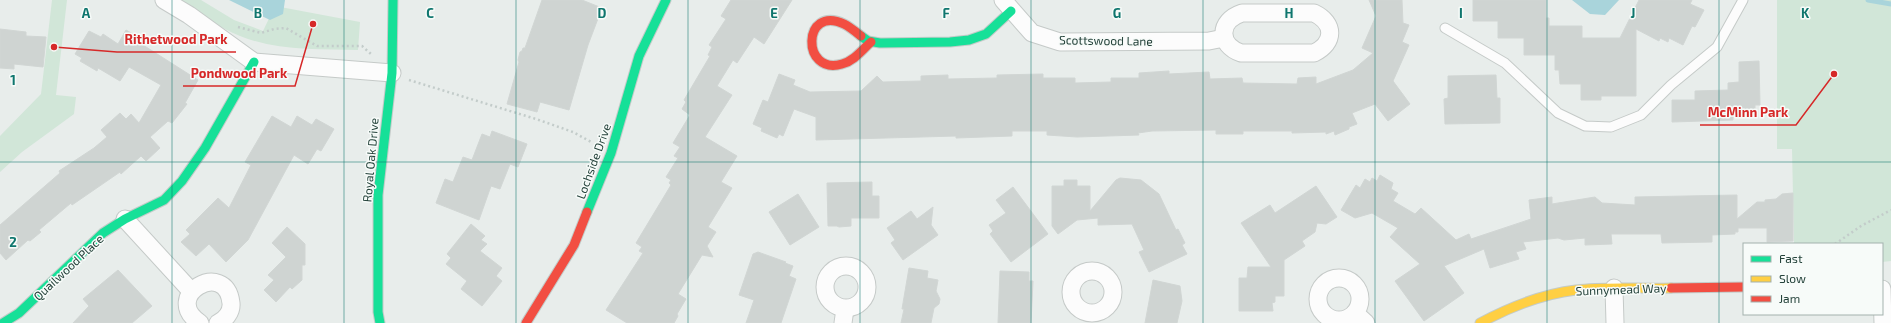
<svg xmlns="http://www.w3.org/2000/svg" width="1891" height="323" font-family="'Exo 2',sans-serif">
<rect width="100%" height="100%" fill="#e8edeb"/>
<g fill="#d1e6d8">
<polygon points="52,0 67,0 56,95 76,97 74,114 22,152 0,172 0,136 41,94"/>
<path d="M180 0H201L234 20 263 31 275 6 360 22 358 50C319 49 277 51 240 36 218 27 199 13 180 0Z"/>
<polygon points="1777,0 1891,0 1891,261 1882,262 1882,244 1794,244 1792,149 1777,149"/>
</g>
<g fill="#a9d4db">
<polygon points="229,0 285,0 283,14 270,20"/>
<polygon points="1572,0 1619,0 1605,15 1590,14"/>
</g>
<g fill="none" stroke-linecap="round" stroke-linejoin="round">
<polyline stroke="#a9d4db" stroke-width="5" points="1868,0 1891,4"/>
</g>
<g fill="#cfd4d2" stroke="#d1d6d4">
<polygon points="542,0 582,0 602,8 588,45 569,110 540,102 537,112 507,104 519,62 518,60 520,52 522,51 523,48 525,48"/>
<polygon points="731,0 792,0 764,44 754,37 737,63 733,60 717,86 732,95 705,137 737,156 721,182 732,188 708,227 716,232 707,246 713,257 702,255 678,294 686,299 677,314 678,316 674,323 627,323 606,310 643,253 639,251 642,247 636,243 671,185 669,183 671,180 666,177 678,158 674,156 680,147 673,143 690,115 682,109 686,102 684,100 710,56 708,55 712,47 709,45 726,19 721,16"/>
<polygon points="1369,0 1402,0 1403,23 1409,25 1402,42 1409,45 1393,81 1410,104 1388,121 1375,104 1352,113 1357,124 1349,127 1349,129 1335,135 1334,131 1326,134 1326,132 1292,133 1292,131 1243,131 1243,134 1216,134 1216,130 1152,131 1138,133 1139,135 1077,137 1047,135 1047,131 1012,131 1012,136 956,138 956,136 816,140 816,117 794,109 783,136 779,134 777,138 761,131 762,128 753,124 763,100 768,102 779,74 795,80 793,85 810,92 861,91 877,76 883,82 921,81 921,76 948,75 948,79 997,78 997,75 1043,74 1043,78 1075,78 1075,83 1111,82 1111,78 1139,78 1139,73 1169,71 1169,74 1209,72 1210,79 1242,78 1243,83 1297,84 1298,78 1316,77 1316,84 1353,70 1373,53 1362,48 1376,16"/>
<polygon points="1473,0 1546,0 1546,18 1549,18 1549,26 1582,26 1582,38 1620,38 1639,0 1692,0 1690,4 1704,10 1695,27 1692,26 1683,45 1669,38 1668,42 1660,38 1659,41 1636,29 1636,96 1601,96 1601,100 1581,100 1581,84 1560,84 1559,70 1555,70 1555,55 1524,55 1524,38 1498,38 1498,21 1473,21"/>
<polygon points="0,29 26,32 26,36 46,37 43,67 14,64 14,69 0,68"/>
<polygon points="126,30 145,41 143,45 198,80 185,103 187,104 172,123 168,121 150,137 160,148 146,161 141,156 121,174 120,172 72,205 71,203 39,230 41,232 30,241 28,240 6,260 0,253 0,225 60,173 59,171 94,148 107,137 101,130 120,113 126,119 131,114 139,123 161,85 129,67 120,81 98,68 97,71 80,61 82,58 75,54 89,31 101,37 103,34 118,44"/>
<polygon points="1759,61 1760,105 1755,105 1755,114 1733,114 1733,120 1672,122 1672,100 1695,100 1695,91 1728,90 1728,83 1739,82 1739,62"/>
<polygon points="1496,75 1497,98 1500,98 1500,123 1445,124 1444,99 1448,98 1448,76"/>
<polygon points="272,116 291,127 297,116 312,125 316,119 334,129 321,151 317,149 308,164 294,155 248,240 226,262 209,244 196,256 181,242 190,234 186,230 218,198 229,208 251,165 245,162"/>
<polygon points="492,131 527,144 518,167 510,164 500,189 491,186 479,220 436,203 445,179 453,182 463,157 472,160 482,134 490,137"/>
<polygon points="1380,175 1393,183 1391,189 1398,193 1393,201 1415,214 1421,208 1456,240 1469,234 1471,239 1531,219 1529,200 1552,197 1552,204 1595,197 1602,203 1635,205 1635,197 1737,195 1737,219 1757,202 1765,202 1765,200 1776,199 1782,194 1793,193 1793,241 1767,242 1767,228 1738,228 1738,232 1735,232 1735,234 1712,235 1712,242 1662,243 1661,234 1611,234 1612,244 1585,245 1585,238 1564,240 1558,238 1523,242 1526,249 1516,252 1519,259 1490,268 1484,249 1444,266 1464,293 1424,321 1395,281 1420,264 1390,237 1398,228 1372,213 1355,218 1341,210 1356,185 1360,188 1365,179 1370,182 1372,178 1377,181"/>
<polygon points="1120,178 1141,180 1159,194 1176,230 1178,229 1185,243 1182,245 1187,254 1149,272 1139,252 1144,250 1132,224 1098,225 1098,218 1077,220 1058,234 1052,226 1052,186 1064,186 1064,180 1077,180 1077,186 1090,186 1090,211 1116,180"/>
<polygon points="872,182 872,196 879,196 879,218 851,218 851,226 839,227 837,226 828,226 827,183"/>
<polygon points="1316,186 1337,217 1326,224 1317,223 1315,232 1302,241 1305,246 1284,260 1284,296 1275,296 1275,302 1272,303 1273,311 1239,311 1239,278 1247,278 1248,267 1271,267 1241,223 1270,205 1275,213"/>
<polygon points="1013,187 1048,234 1011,262 990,234 993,231 989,225 1006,213 996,200"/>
<polygon points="798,194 819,227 790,245 769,212"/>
<polygon points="933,207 931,225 938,235 903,260 891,243 895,240 887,228 911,211 917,219"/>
<polygon points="471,224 485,236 481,240 487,244 480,251 502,268 496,276 502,281 482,306 461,289 467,281 446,264 451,258 447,254"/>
<polygon points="287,227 305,244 305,265 302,265 302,280 292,289 290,287 276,302 264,290 274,280 268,275 286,257 272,243"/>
<polygon points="758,252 786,262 785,263 793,266 789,276 796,279 781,323 746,323 754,300 739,295 753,254"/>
<polygon points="909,268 928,271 927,278 938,280 936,291 940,299 939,304 934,308 931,323 901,323 904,309 902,309"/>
<polygon points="118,270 152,306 132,323 73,323 89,306 83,299"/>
<polygon points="1000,271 1029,272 1029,281 1033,281 1031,323 998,323"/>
<polygon points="1153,280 1180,286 1182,301 1177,323 1145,323"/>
</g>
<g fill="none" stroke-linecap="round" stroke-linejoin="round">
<g stroke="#c5cac8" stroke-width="11">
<polyline id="lane" points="1445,28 1505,63 1558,113 1585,126 1611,127 1641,115 1671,85 1717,47 1743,0"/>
</g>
<g stroke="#c5cac8" stroke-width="19">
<g id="street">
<polyline points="164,0 189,15 254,62 392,73"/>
<polyline points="1003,0 1032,33 1060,42 1209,41 1224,38"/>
<path d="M1242 13H1314C1335 23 1335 43 1314 53H1241C1218 45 1218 21 1242 13Z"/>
<polyline points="125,219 191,291"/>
<circle cx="846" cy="287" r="21"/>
<circle cx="1092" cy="292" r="21"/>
<circle cx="1339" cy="299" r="21"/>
<polyline points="1614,288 1615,323"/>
<polyline points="1882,289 1883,323"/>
<polyline points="1355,313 1366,323"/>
<path d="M200 323C160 296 226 258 231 303 232 312 225 320 218 323"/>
<polyline points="843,323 845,309"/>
</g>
</g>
<g stroke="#c3cbc8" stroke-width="11">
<g id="fast">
<polyline points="861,36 868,41 880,43 950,42 969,40 986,34 1011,11"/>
<polyline points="587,212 611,153 639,56 666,0"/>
<polyline points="3,323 19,313 103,233 125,219 164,200 182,181 205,148 254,62"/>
<polyline points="380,323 378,312 378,195 392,73 393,0"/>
</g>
</g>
<g stroke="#c3cbc8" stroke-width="11">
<path id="slow" d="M1480 323C1510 307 1541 294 1576 290 1606 286 1640 289 1671 288"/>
</g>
<g stroke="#c3cbc8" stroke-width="11">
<g id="jam">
<path d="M861 36C856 32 850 27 844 24 802 4 801 76 842 64 854 61 862 50 871 42"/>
<polyline points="1671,288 1744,287"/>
<polyline points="526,323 574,245 587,212"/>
</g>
</g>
<g stroke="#c3ccca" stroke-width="2.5" stroke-dasharray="2 3" stroke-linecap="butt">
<polyline points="238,27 261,33 274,29 286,28 317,46 362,46 371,54"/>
<polyline points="409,80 536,119 573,132 593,143"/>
<polyline points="1835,244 1861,226 1891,210"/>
</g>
<use href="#lane" stroke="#fcfcfc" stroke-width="9"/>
<use href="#street" stroke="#fcfcfc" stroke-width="17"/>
<use href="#fast" stroke="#16e098" stroke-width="9"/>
<use href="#slow" stroke="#ffcf43" stroke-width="9"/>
<use href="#jam" stroke="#f24e42" stroke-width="9"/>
</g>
<path fill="none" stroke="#0f766e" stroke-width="1" stroke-opacity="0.55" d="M172 0V323M344 0V323M516 0V323M688 0V323M860 0V323M1031 0V323M1203 0V323M1375 0V323M1547 0V323M1719 0V323M0 162H1891"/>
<g text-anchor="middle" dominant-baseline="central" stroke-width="3" stroke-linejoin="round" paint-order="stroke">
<g font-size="12" fill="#24423a" stroke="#f7fbf9">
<text transform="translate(1106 40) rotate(1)">Scottswood Lane</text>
<text transform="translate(370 160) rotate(-85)">Royal Oak Drive</text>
<text transform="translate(593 161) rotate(-70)">Lochside Drive</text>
<text transform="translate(68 267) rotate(-43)">Quailwood Place</text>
<text transform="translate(1621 289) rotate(-2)">Sunnymead Way</text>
</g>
</g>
<g font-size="13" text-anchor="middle" font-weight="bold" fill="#0f766e" stroke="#f7fbf9" stroke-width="3" stroke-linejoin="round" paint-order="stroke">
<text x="86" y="18">A</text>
<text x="258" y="18">B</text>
<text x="430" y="18">C</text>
<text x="602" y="18">D</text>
<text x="774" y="18">E</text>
<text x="946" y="18">F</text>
<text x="1117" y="18">G</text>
<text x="1289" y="18">H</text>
<text x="1461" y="18">I</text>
<text x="1633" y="18">J</text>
<text x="1805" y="18">K</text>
<text x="13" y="85">1</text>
<text x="13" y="247">2</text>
</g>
<path fill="none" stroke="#d62828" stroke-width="1.5" d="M54 47L117 52H236M313 24L295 86H183M1834 74L1796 125H1700"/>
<g fill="#d62828" stroke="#f7fbf9" stroke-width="1.5">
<circle cx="54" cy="47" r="4"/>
<circle cx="313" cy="24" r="4"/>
<circle cx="1834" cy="74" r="4"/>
</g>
<g font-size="13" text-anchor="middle" font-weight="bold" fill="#d62828" stroke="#f7fbf9" stroke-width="3" stroke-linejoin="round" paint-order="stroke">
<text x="176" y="44">Rithetwood Park</text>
<text x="239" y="78">Pondwood Park</text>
<text x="1748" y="117">McMinn Park</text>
</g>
<rect x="1743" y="243" width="140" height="72" fill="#f7fbf9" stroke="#a3b1ad"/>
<rect x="1751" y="256" width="20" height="6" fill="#16e098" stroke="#a3b1ad"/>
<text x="1779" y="263" font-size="12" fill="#24423a">Fast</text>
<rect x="1751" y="276" width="20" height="6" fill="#ffcf43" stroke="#a3b1ad"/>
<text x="1779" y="283" font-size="12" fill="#24423a">Slow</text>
<rect x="1751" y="296" width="20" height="6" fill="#f24e42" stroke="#a3b1ad"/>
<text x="1779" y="303" font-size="12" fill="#24423a">Jam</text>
</svg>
